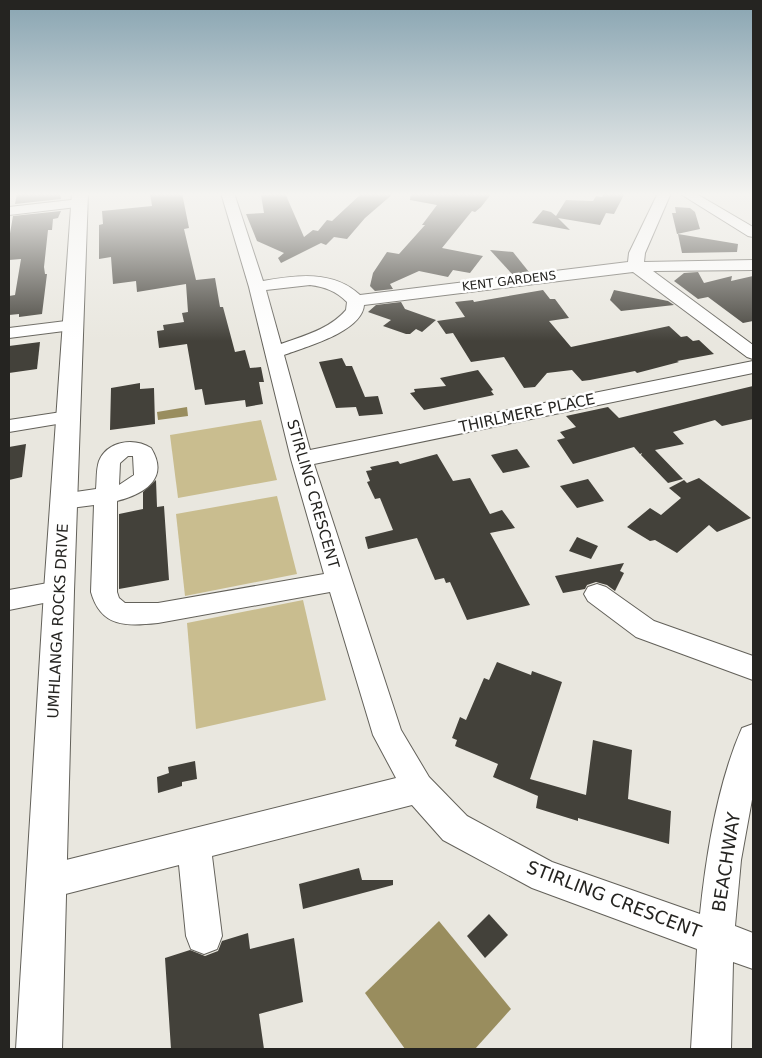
<svg xmlns="http://www.w3.org/2000/svg" width="762" height="1058" font-family="'DejaVu Sans',sans-serif">
<rect width="100%" height="100%" fill="#e9e7df"/>
<g fill="#c9bd8f">
<polygon points="261,420 277,480 178,498 170,435"/>
<polygon points="277,496 297,574 185,596 176,514"/>
<polygon points="303,600 326,700 196,729 187,623"/>
</g>
<g fill="#998d5e">
<polygon points="187,407 188,416 158,420 157,412"/>
<polygon points="439,921 511,1009 475,1049 405,1049 365,993"/>
</g>
<g fill="#43413a">
<polygon points="17,193 60,193 61,199 15,204"/>
<polygon points="150,193 182,193 189,228 184,229 196,280 215,278 220,307 223,307 235,352 245,350 250,368 261,367 264,382 259,382 263,404 246,407 245,400 205,405 202,389 195,390 187,344 159,348 157,331 164,330 163,325 184,322 182,313 188,312 186,284 137,292 136,281 113,284 111,257 99,259 99,225 103,224 102,211 152,206"/>
<polygon points="285,193 304,237 313,230 318,231 327,220 332,221 362,193 394,193 365,218 347,239 334,237 326,245 321,243 281,263 278,258 284,253 257,241 246,214 264,213 261,195"/>
<polygon points="411,193 492,193 481,207 475,212 472,211 442,248 483,256 470,273 453,270 448,277 419,271 390,284 393,289 375,291 370,286 373,273 387,252 399,254 425,225 422,225 437,205 410,200"/>
<polygon points="604,193 625,193 614,214 606,213 600,225 558,218 570,230 532,223 543,210 551,212 556,216 566,200 593,201 596,196 602,197"/>
<polygon points="675,207 690,208 695,212 700,229 677,234 672,213 676,213"/>
<polygon points="61,211 58,218 53,219 52,230 48,230 44,267 45,274 47,274 42,314 19,317 19,314 9,315 9,296 15,295 21,259 9,260 9,239 13,216"/>
<polygon points="678,234 738,244 737,252 682,253"/>
<polygon points="490,250 513,252 529,272 512,274"/>
<polygon points="698,272 704,283 732,276 731,281 753,276 753,321 743,323 708,297 698,299 674,281 684,273"/>
<polygon points="543,290 550,299 555,299 569,318 549,321 571,347 669,326 681,337 687,336 693,341 699,340 714,354 677,361 679,362 637,373 635,371 590,380 582,381 572,370 547,373 535,387 524,388 504,357 471,362 453,333 446,334 437,321 465,317 455,302 473,300 474,302"/>
<polygon points="614,290 668,301 674,305 621,311 610,300"/>
<polygon points="401,302 405,309 436,320 422,332 416,329 410,334 406,334 383,326 391,320 368,312 376,305"/>
<polygon points="40,342 37,369 9,373 9,346"/>
<polygon points="342,358 346,366 352,366 365,397 378,396 383,414 359,416 356,407 336,408 319,362"/>
<polygon points="478,370 493,390 491,391 494,395 424,410 410,393 415,392 414,389 446,386 440,378"/>
<polygon points="140,383 140,389 154,388 155,424 110,430 111,388"/>
<polygon points="753,386 753,419 722,426 715,420 673,432 684,444 655,450 683,479 668,483 641,455 642,453 640,454 634,447 573,464 557,440 565,438 560,432 576,427 566,416 608,407 619,418"/>
<polygon points="26,444 22,477 9,480 9,447"/>
<polygon points="517,449 530,467 503,473 491,455"/>
<polygon points="437,454 453,481 470,478 490,514 502,510 515,528 490,533 530,605 467,620 450,582 446,583 444,578 435,580 417,538 368,549 365,537 393,530 380,498 375,499 367,482 370,481 366,471 372,470 370,467 398,461 400,464"/>
<polygon points="699,478 751,518 717,532 709,525 677,553 655,540 650,541 627,527 650,508 661,515 681,498 669,488 684,480 687,483"/>
<polygon points="588,479 604,501 577,508 560,486"/>
<polygon points="156,480 157,507 164,506 169,580 119,589 119,514 143,509 143,492"/>
<polygon points="577,537 598,546 591,559 569,551"/>
<polygon points="624,563 620,571 624,573 615,591 607,585 596,582 587,585 585,589 563,593 555,576"/>
<polygon points="497,662 531,675 532,671 562,682 530,779 586,795 593,740 632,750 628,799 671,811 669,844 578,818 578,821 536,808 538,796 493,777 498,764 455,746 457,740 452,738 460,717 466,720 484,678 489,680"/>
<polygon points="195,761 197,779 182,782 182,786 158,793 157,777 169,773 168,767"/>
<polygon points="359,868 362,880 393,880 393,885 303,909 299,884"/>
<polygon points="489,914 508,935 485,958 467,936"/>
<polygon points="248,933 250,949 294,938 303,1002 259,1014 264,1049 171,1049 165,958 190,950 205,956 218,951 222,941"/>
</g>
<g fill="none" stroke-linecap="round" stroke-linejoin="round">
<g stroke="#63615a" stroke-width="2">
<g id="minor">
<path d="M221 193H234L263 281C297 275 333 270 360 295L628 262 629 253 658 193H671L645 253 644 262 753 260V270L653 271 753 345V359L747 357 633 272 364 305C362 332 305 347 284 355L310 450 753 361V373L314 464 401 730 429 777 467 816 552 862 700 914C706 855 718 782 742 728L753 724V794L741 860 735 926 753 933V969L733 962 731 1049H691L697 949 532 888 443 840 412 805 212 856 222 936 217 949 204 954 191 949 186 936 179 865 46 899 34 894 29 882 34 870 46 865 396 778 373 735 330 592 158 623C127 626 101 628 91 592L94 505 63 509 55 507 52 501 55 495 96 489C97 480 96 470 99 461 107 441 134 437 151 448 170 479 144 494 117 501V592L119 598 125 603H158L324 574 291 459 249 287ZM310 285C325 287 336 291 347 302L346 310C330 329 303 336 281 344L266 290ZM128 456H133L134 475 119 485 120 463Z"/>
<polygon points="679,193 695,193 753,227 753,237 748,236"/>
<polygon points="80,199 85,200 87,203 85,206 9,215 9,207"/>
<polygon points="74,320 80,321 83,325 80,329 9,338 9,328"/>
<polygon points="68,411 75,413 78,417 75,421 9,432 9,420"/>
<polygon points="59,581 68,584 72,591 68,598 9,610 9,590"/>
<polygon points="597,584 606,587 654,621 753,656 753,680 636,637 588,601 584,594 588,587"/>
</g>
</g>
<g stroke="#63615a" stroke-width="2">
<polygon id="major" points="72,193 88,193 74,591 62,1049 16,1049 44,591"/>
</g>
<use href="#minor" fill="#fff" fill-rule="evenodd"/>
<use href="#major" fill="#fff" fill-rule="evenodd"/>
</g>
<linearGradient id="sky" x2="0" y2="1"><stop stop-color="#88a4b1"/><stop offset="0.57" stop-color="#f5f4f1"/><stop offset="1" stop-color="#f5f4f1" stop-opacity="0"/></linearGradient>
<rect width="762" height="341" fill="url(#sky)"/>
<g text-anchor="middle" dominant-baseline="central" stroke-width="5" stroke-linejoin="round" paint-order="stroke">
<g font-size="12" fill="#252421" stroke="#fff">
<text transform="translate(509 281) rotate(-7)">KENT GARDENS</text>
</g>
<g font-size="15" fill="#252421" stroke="#fff">
<text transform="translate(527 413) rotate(-12)">THIRLMERE PLACE</text>
<text transform="translate(313 494) rotate(74)">STIRLING CRESCENT</text>
<text transform="translate(58 621) rotate(-87)">UMHLANGA ROCKS DRIVE</text>
</g>
<g font-size="18" fill="#252421" stroke="#fff">
<text transform="translate(726 862) rotate(-81)">BEACHWAY</text>
<text transform="translate(614 899) rotate(21)">STIRLING CRESCENT</text>
</g>
</g>
<rect width="762" height="1058" fill="none" stroke="#252421" stroke-width="20"/>
</svg>
